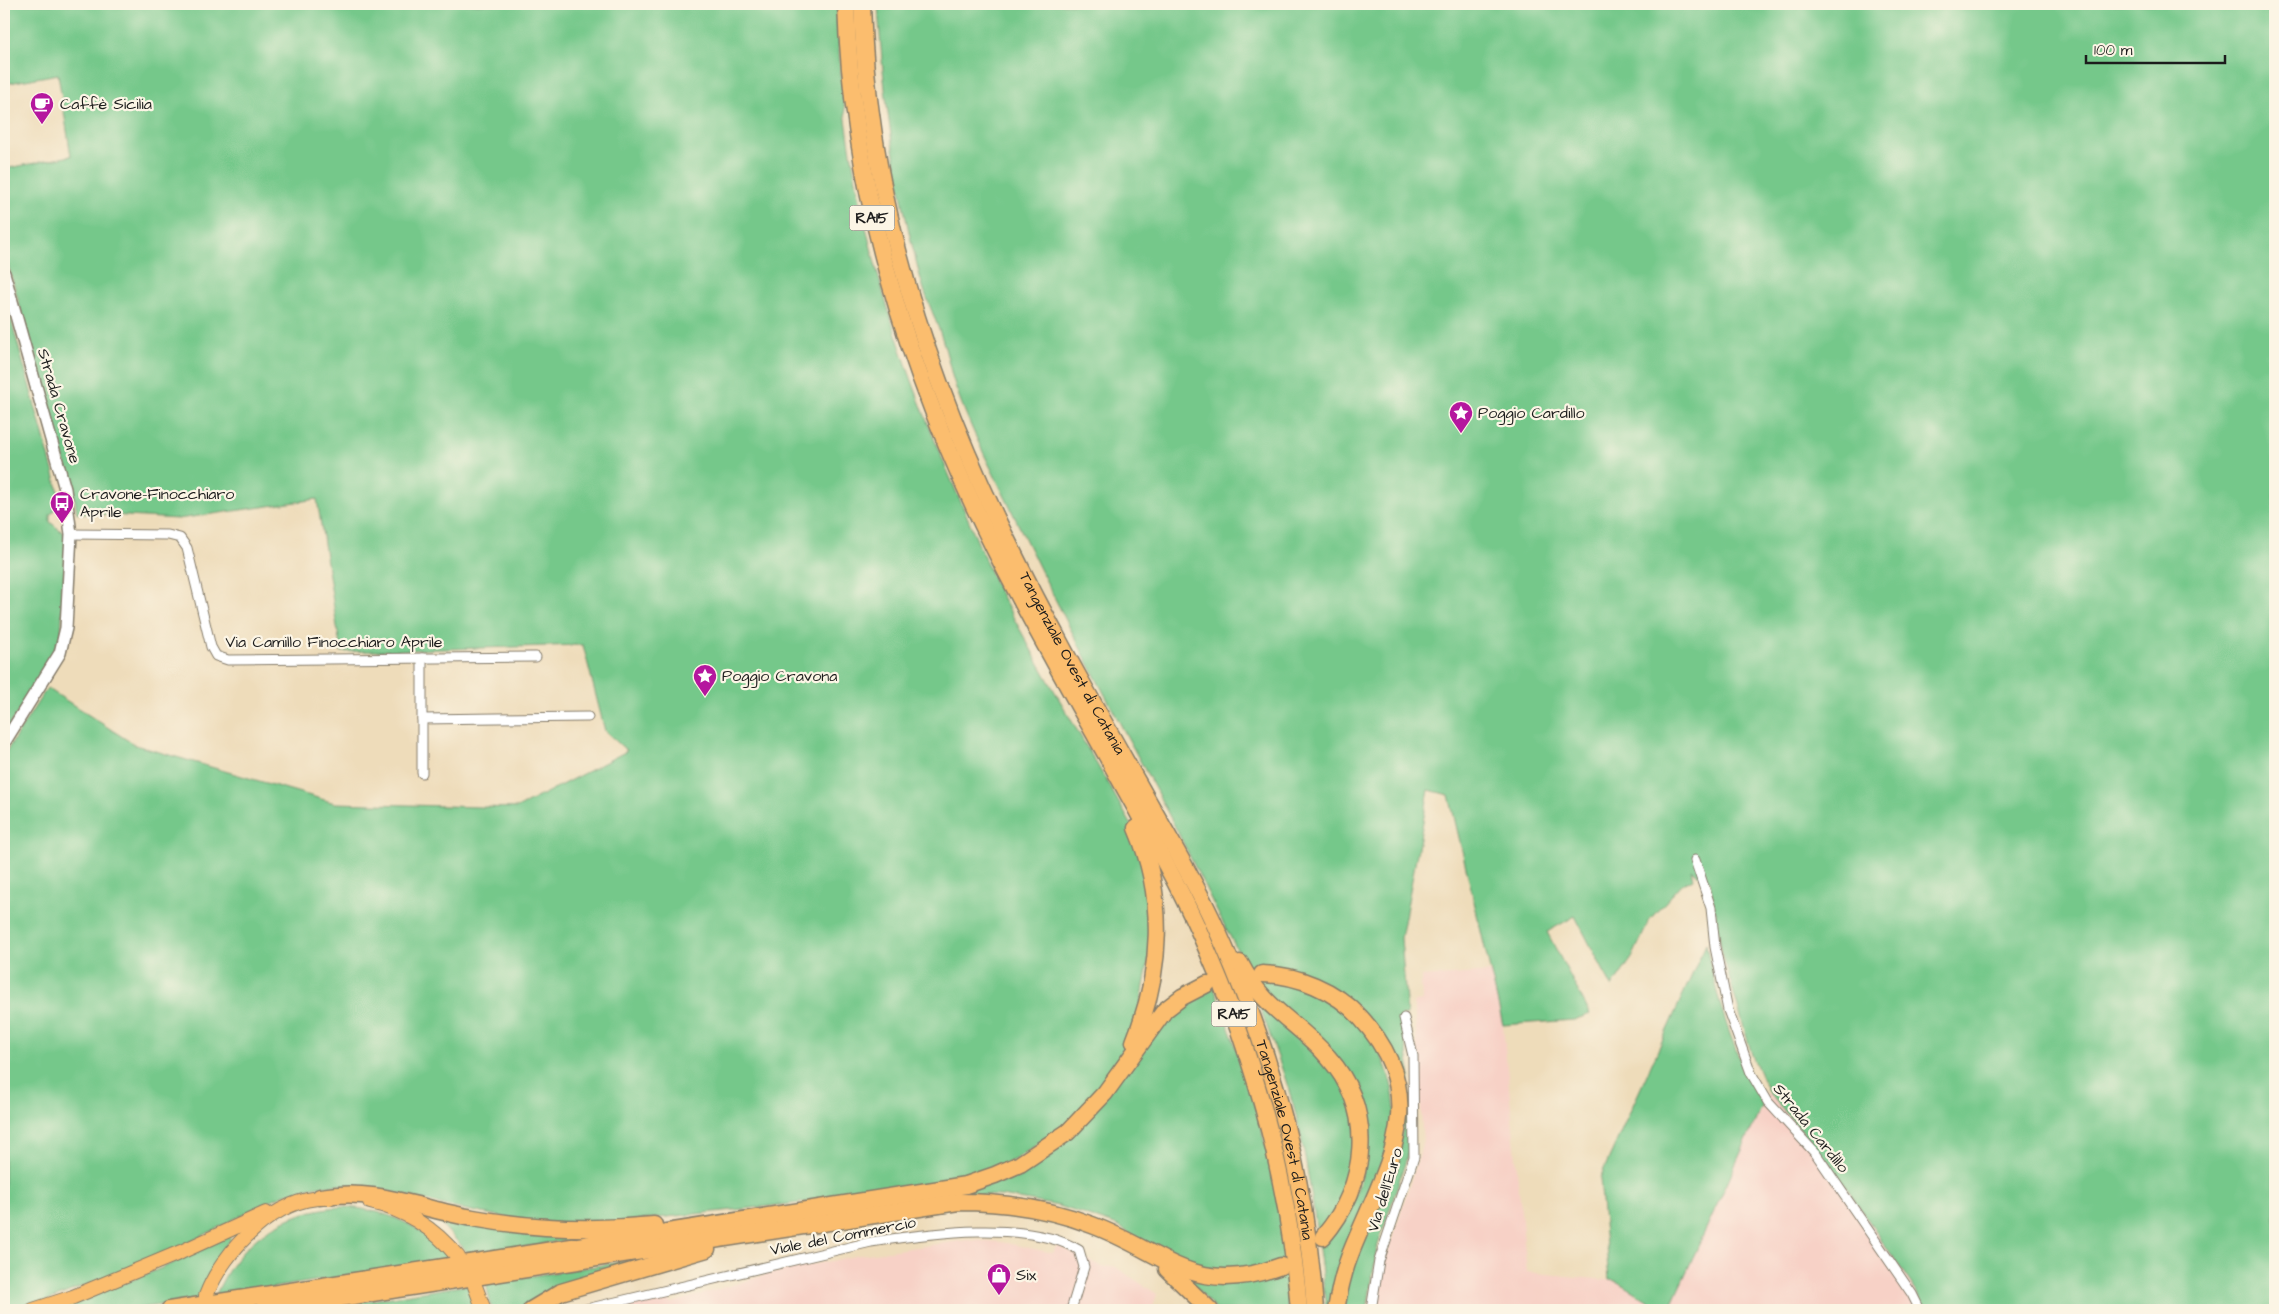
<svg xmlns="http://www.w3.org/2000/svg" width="2279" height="1314" font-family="'Architects Daughter',sans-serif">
<rect width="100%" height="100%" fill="#fcf5e5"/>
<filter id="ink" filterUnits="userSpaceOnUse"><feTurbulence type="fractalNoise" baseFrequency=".02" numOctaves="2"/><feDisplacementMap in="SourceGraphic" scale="10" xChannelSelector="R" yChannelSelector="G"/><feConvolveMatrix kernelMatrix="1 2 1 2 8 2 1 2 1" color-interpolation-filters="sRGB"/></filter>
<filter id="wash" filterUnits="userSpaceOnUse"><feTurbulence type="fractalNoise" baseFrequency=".0096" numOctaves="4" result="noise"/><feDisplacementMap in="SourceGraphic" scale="20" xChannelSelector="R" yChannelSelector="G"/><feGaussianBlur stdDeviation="1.12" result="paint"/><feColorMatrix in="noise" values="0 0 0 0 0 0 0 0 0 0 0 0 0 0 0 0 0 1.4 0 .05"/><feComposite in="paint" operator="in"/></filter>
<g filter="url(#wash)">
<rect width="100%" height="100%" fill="#eedcba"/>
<g fill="#f7d1c6">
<polygon points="1492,972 1503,1025 1527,1272 1616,1281 1664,1310 1377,1310 1385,1261 1423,1143 1414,1002 1422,1001 1421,977"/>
<polygon points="1768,1092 1829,1162 1916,1291 1924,1310 1669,1310"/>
<polygon points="967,1240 1001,1242 1053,1253 1057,1245 1103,1267 1114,1266 1157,1294 1153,1307 1161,1310 610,1310 665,1298 672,1303 772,1273 860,1255"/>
</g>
<g fill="#75c88a" stroke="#487253">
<path d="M4 4H837C841 182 891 345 963 507 977 539 989 573 1006 604 1046 679 1090 751 1131 824L1141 851 1154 931 1137 1024 1106 1080 1067 1124 1016 1159 986 1172 956 1180 837 1199 591 1225C550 1225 507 1218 467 1210 413 1200 363 1177 308 1188 272 1195 240 1217 208 1233 165 1255 120 1271 76 1289 53 1298 29 1310 4 1310V755L47 688 135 745 335 803 517 808 627 751 605 731 583 645 341 652 317 499 178 519 77 513 74 494 4 251V169L71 156 58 74 4 84Z"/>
<path d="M878 4H2275V1310H1924L1916 1291 1829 1162 1768 1092 1752 1055 1722 953 1710 881 1691 870 1693 879 1682 884 1650 919 1632 958 1612 987 1575 916 1547 932 1590 1014 1574 1020 1503 1025 1449 795 1429 790 1401 938 1407 1015 1401 1016 1410 1071V1078L1407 1085 1412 1136 1409 1151 1377 1248 1367 1310H1342C1344 1297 1346 1283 1350 1269 1374 1196 1431 1129 1389 1050 1380 1032 1370 1018 1355 1005 1327 982 1294 967 1258 968L1265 980C1293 979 1327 997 1348 1014 1392 1050 1406 1112 1386 1165 1375 1194 1360 1223 1348 1252 1340 1271 1336 1290 1332 1310H1326C1320 1250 1312 1191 1300 1132 1290 1086 1272 1041 1256 997 1310 1051 1368 1072 1355 1164 1352 1188 1341 1214 1322 1231L1323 1242C1362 1202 1376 1150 1357 1097 1343 1056 1310 1037 1281 1010 1264 994 1251 975 1240 955 1209 899 1183 839 1152 783 1102 690 1052 596 1007 501 989 464 969 426 956 388 951 375 949 361 945 348 938 323 926 300 920 276 896 187 883 96 878 4Z"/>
<polygon points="4,294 62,503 50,515 50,522 66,535 61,638 56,654 4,733"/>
<path d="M1706 944C1717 1000 1733 1055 1763 1104L1669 1310H1664L1616 1281 1609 1280 1600 1178Z"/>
<path d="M1214 987C1243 1064 1269 1142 1281 1223 1285 1251 1286 1281 1288 1310H1216L1185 1276 1218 1274 1163 1255 1118 1226 1059 1206 1002 1196 957 1194 1018 1172 1059 1147 1173 1009Z"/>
<path d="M343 1207C386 1209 423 1226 451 1259L215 1297C237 1242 284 1209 343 1207Z"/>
<polygon points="433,1214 614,1232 471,1256 443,1226 430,1219"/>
<path d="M228 1236 231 1239 217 1258 198 1299 128 1310H51C112 1288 172 1267 228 1236Z"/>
<polygon points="654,1257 524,1310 492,1310 486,1283"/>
<polygon points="467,1285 477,1310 310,1310"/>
</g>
</g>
<g filter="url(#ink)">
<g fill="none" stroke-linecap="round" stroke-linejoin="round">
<g stroke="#857c6b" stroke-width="11">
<g id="minor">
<polyline points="71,534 168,535 180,538 187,548 211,647 216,656 228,660 536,657"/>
<polyline points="422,658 422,719 588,717"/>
<polyline points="422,773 422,719"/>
<polyline points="1695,860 1711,908 1715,947 1728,1010 1751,1073 1768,1102 1816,1154 1912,1294 1920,1310"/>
<path d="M582 1310 871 1242C929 1233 1027 1219 1079 1250L1084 1267 1071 1310"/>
<polyline points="1371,1310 1379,1261 1414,1157 1413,1056 1404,1018"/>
</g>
</g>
<g stroke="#857c6b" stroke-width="14">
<polyline id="tertiary" points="4,273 65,489 71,534 66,628 60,653 4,743"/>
</g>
<g stroke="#857c6b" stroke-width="16">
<g id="primary">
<path d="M370 1202C407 1210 435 1229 458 1257"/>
<polyline points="475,1286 484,1310"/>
<path d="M206 1296C223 1250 277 1195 329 1198"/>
<polyline points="33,1310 73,1297 181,1252 266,1213"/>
</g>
</g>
<g stroke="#857c6b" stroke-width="19">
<g id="motorway">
<path d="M846 4C852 195 909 378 994 548 1038 636 1088 721 1135 807 1158 850 1183 893 1202 938 1255 1057 1289 1181 1299 1310"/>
<path id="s1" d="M862 4C867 193 925 373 1008 542 1048 624 1093 703 1138 783 1163 828 1190 872 1212 919 1269 1042 1306 1175 1315 1310"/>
<path d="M1240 963C1264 1010 1297 1021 1328 1057 1376 1111 1368 1185 1323 1237"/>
<path d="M1262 974C1298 975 1335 990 1360 1017 1437 1100 1383 1170 1350 1255 1343 1273 1339 1292 1336 1310"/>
<path d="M1134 1042C1162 972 1166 898 1136 828"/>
<path d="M320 1197C376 1187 419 1209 473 1218 534 1229 593 1231 654 1225"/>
<polyline points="1167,1269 1210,1310"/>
<polyline points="169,1310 966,1185 995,1175 1020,1164 1068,1132 1105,1093 1165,1010 1182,997 1207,984"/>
<path d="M263 1310 958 1202C1004 1202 1048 1208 1092 1225 1167 1253 1193 1298 1281 1266"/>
<polyline points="531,1310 561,1292 707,1249"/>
</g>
</g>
<use href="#minor" stroke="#fff" stroke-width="9"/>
<use href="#tertiary" stroke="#fff" stroke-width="11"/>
<use href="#primary" stroke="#fbbd6e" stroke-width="14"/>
<use href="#motorway" stroke="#fbbd6e" stroke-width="16"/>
</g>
</g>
<defs>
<g id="cafe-pin" transform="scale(1.25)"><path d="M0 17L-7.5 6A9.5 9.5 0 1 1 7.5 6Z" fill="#b5179e" stroke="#fcf5e5"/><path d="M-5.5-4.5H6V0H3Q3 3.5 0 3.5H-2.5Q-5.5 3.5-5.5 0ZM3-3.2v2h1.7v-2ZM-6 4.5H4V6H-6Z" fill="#fff"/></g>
<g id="sight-pin" transform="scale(1.25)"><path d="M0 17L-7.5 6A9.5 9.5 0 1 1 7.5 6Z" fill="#b5179e" stroke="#fcf5e5"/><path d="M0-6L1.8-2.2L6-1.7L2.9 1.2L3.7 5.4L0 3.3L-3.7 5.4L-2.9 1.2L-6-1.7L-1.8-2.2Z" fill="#fff"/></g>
<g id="bus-pin" transform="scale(1.25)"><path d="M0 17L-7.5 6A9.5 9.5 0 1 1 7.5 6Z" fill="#b5179e" stroke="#fcf5e5"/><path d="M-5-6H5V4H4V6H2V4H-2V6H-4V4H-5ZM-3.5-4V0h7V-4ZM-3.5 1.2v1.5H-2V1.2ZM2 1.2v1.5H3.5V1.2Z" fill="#fff"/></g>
<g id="shop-pin" transform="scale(1.25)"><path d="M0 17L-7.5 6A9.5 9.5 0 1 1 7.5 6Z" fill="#b5179e" stroke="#fcf5e5"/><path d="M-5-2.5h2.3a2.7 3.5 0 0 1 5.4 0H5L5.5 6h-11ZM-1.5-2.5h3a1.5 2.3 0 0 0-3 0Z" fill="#fff"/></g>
</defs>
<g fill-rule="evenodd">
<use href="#cafe-pin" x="42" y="104"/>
<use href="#sight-pin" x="1461" y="413"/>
<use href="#bus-pin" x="62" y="503"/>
<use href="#sight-pin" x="705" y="676"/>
<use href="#shop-pin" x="999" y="1275"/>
</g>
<g text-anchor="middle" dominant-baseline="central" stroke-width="4.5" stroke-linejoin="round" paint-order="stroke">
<g fill="#fcf5e5" stroke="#5f5d58" stroke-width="1">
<rect x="849.5" y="205.5" width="45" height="25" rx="4"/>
<rect x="1211.5" y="1001.5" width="45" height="25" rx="4"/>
</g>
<g font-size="15" font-weight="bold" fill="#1c1c1c">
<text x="872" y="218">RA15</text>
<text x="1234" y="1014">RA15</text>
</g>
<g font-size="16" fill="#1c1c1c" stroke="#fcf5e5" text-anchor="start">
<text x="60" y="104">Caffè Sicilia</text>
<text x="1478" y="413">Poggio Cardillo</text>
<text x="80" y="494">Cravone-Finocchiaro<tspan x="80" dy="18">Aprile</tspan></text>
<text x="722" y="676">Poggio Cravona</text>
<text x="1016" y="1275">Six</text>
</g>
<g font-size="16" fill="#1c1c1c" stroke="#fcf5e5">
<text transform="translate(59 406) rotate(74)">Strada Cravone</text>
<text x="334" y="642">Via Camillo Finocchiaro Aprile</text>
<text stroke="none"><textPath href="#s1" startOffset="699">Tangenziale Ovest di Catania</textPath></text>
<text transform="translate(1811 1128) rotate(51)">Strada Cardillo</text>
<text stroke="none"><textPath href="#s1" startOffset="1224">Tangenziale Ovest di Catania</textPath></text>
<text transform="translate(1385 1190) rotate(-73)">Via dell'Euro</text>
<text transform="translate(843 1236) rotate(-11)">Viale del Commercio</text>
</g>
</g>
<rect width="2279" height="1314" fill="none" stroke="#fcf5e5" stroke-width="20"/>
<path d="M2086 55v8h139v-8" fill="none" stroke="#1c1c1c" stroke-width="2.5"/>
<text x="2094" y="55" font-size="15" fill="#1c1c1c" stroke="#fcf5e5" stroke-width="4" paint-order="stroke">100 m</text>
</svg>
